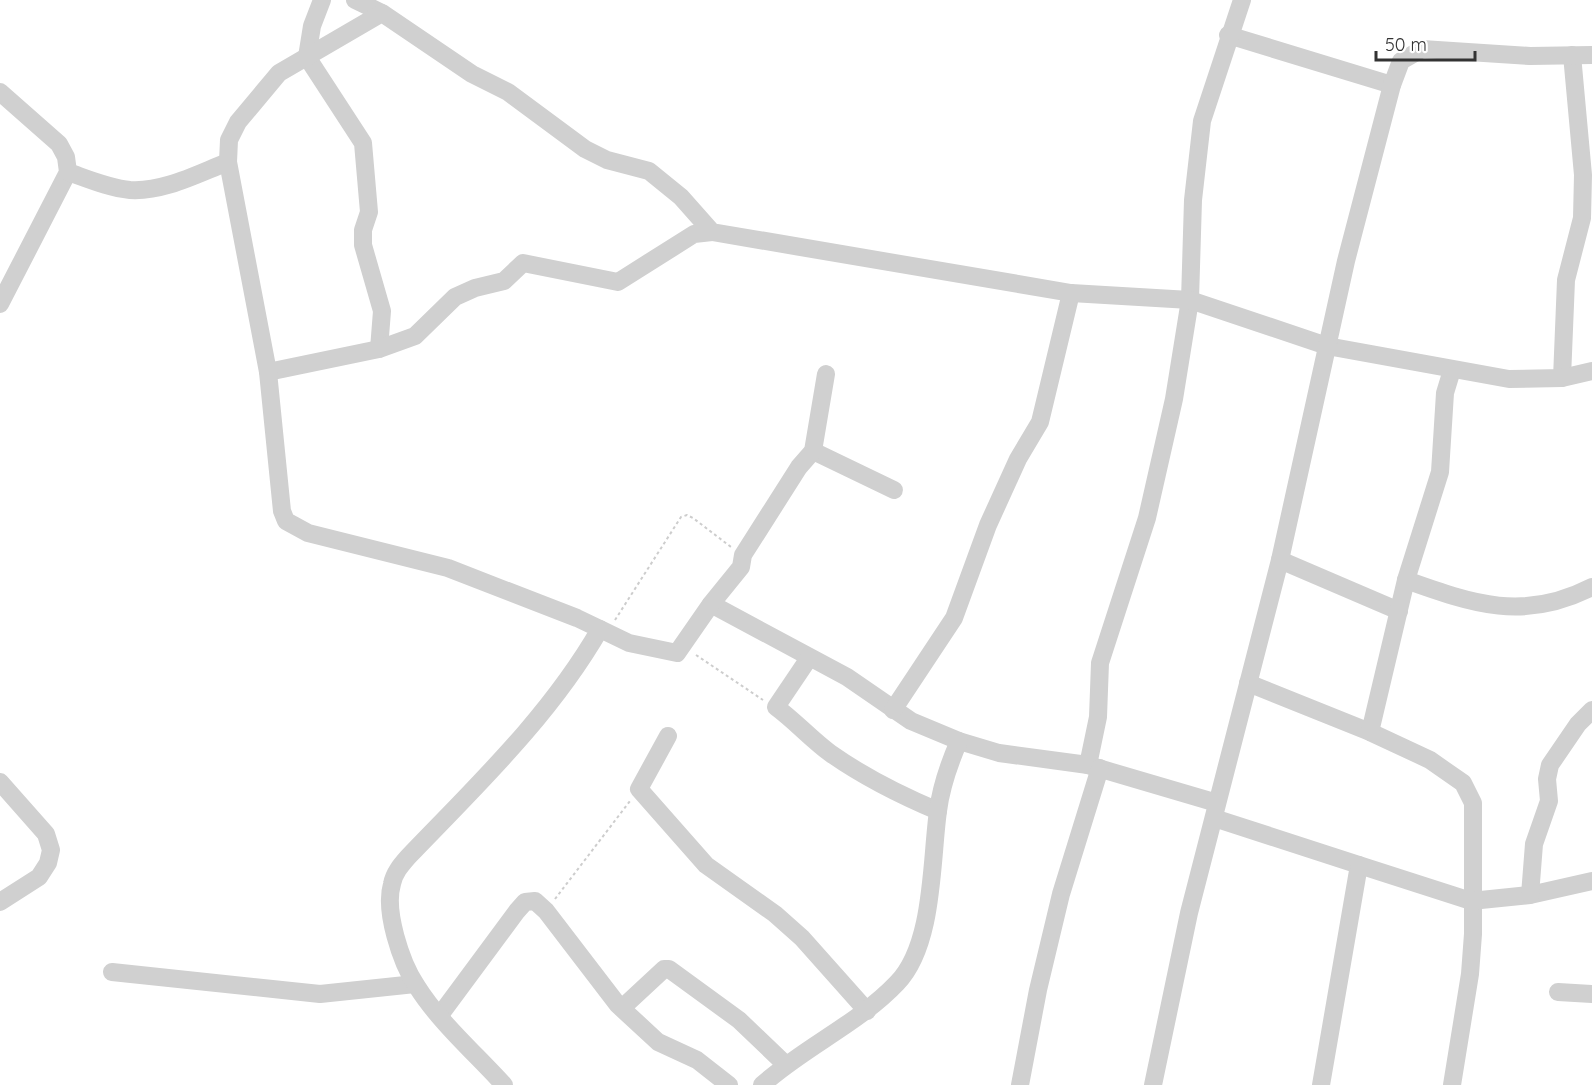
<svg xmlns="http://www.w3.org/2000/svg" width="1592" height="1085" font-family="Quicksand,sans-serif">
<rect width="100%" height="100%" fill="#fff"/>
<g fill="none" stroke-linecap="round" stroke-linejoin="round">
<g stroke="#cdcdcd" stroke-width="2" stroke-dasharray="3 3" stroke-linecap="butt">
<polyline points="615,620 681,517 687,515 693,518 731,547"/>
<polyline points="696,655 763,700"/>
<polyline points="555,899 630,801"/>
</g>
<g stroke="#d0d0d0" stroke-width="18">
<polyline points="322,0 312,26 307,57 363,143 369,212 363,230 363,245 382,311 379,349"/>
<polyline points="355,0 382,13"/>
<polyline points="1228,35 1392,85"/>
<polyline points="0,92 59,144 66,157 68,172 0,304"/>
<path d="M68 172C88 179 109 188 130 190 164 192 197 174 228 162"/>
<polyline points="268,372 379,349 415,336 455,297 475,288 504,281 523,263 618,282 694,234 712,232"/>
<polyline points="1562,378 1566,280 1582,218 1583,175 1572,55"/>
<polyline points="813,451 894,490"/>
<polyline points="1280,560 1399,611"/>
<path d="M1406 580C1473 604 1524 622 1592 587"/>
<polyline points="711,604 847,677 911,721 959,741 999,753 1088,765 1217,803"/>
<polyline points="600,629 629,643 677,653 711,604 741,567 743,555 799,467 813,451 826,374"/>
<path d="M809 658 776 707C795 721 811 739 830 753 864 777 900 795 938 811"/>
<polyline points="1248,683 1370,732 1430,760 1463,783 1473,803 1473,934 1470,974 1452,1085"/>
<polyline points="893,710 954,618 988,525 1018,459 1040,422 1071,293"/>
<polyline points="1370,732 1406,580 1440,472 1445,393 1452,370"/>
<polyline points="668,736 639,789 706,865 775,914 802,938 867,1011"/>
<polyline points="1088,765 1098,717 1100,663 1147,518 1174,399 1190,300 1193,200 1202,121 1242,0"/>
<polyline points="0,782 46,834 51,850 48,863 39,877 0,902"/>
<polyline points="1214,818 1359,865 1321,1085"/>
<polyline points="1359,865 1471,901 1530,895 1592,881"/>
<polyline points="1530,895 1534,844 1549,801 1547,779 1550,765 1578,724 1592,710"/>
<polyline points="112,972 320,994 415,984"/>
<polyline points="1558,992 1592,994"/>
<polyline points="622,1008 664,969 669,969 739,1020 785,1064"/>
<polyline points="440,1015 517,911 525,902 535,901 546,911 618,1005 658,1042 697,1060 729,1085"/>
<path d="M504 1085C475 1053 439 1022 416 985 401 962 384 911 392 884 394 873 401 865 408 857 477 785 550 716 600 629L577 618 448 568 308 533 286 521 282 511 268 372 228 162 229 140 238 122 279 73 382 13 472 74 508 92 585 149 607 160 649 171 681 197 712 232 1071 293 1190 300 1327 346 1509 379 1562 378 1592 371"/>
<path d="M762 1085C804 1047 858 1024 897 983 934 945 931 861 938 811 941 787 949 764 959 741"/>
<polyline points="1020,1085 1038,990 1061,894 1100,768"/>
<polyline points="1153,1085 1189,913 1280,560 1346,261 1392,85 1401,61 1422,49 1530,56 1592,55"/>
</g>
</g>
<path d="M1376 51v9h99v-9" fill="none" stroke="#333333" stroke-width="3"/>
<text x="1385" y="51" font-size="18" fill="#333333" stroke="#ffffff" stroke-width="4.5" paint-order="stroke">50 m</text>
</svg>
